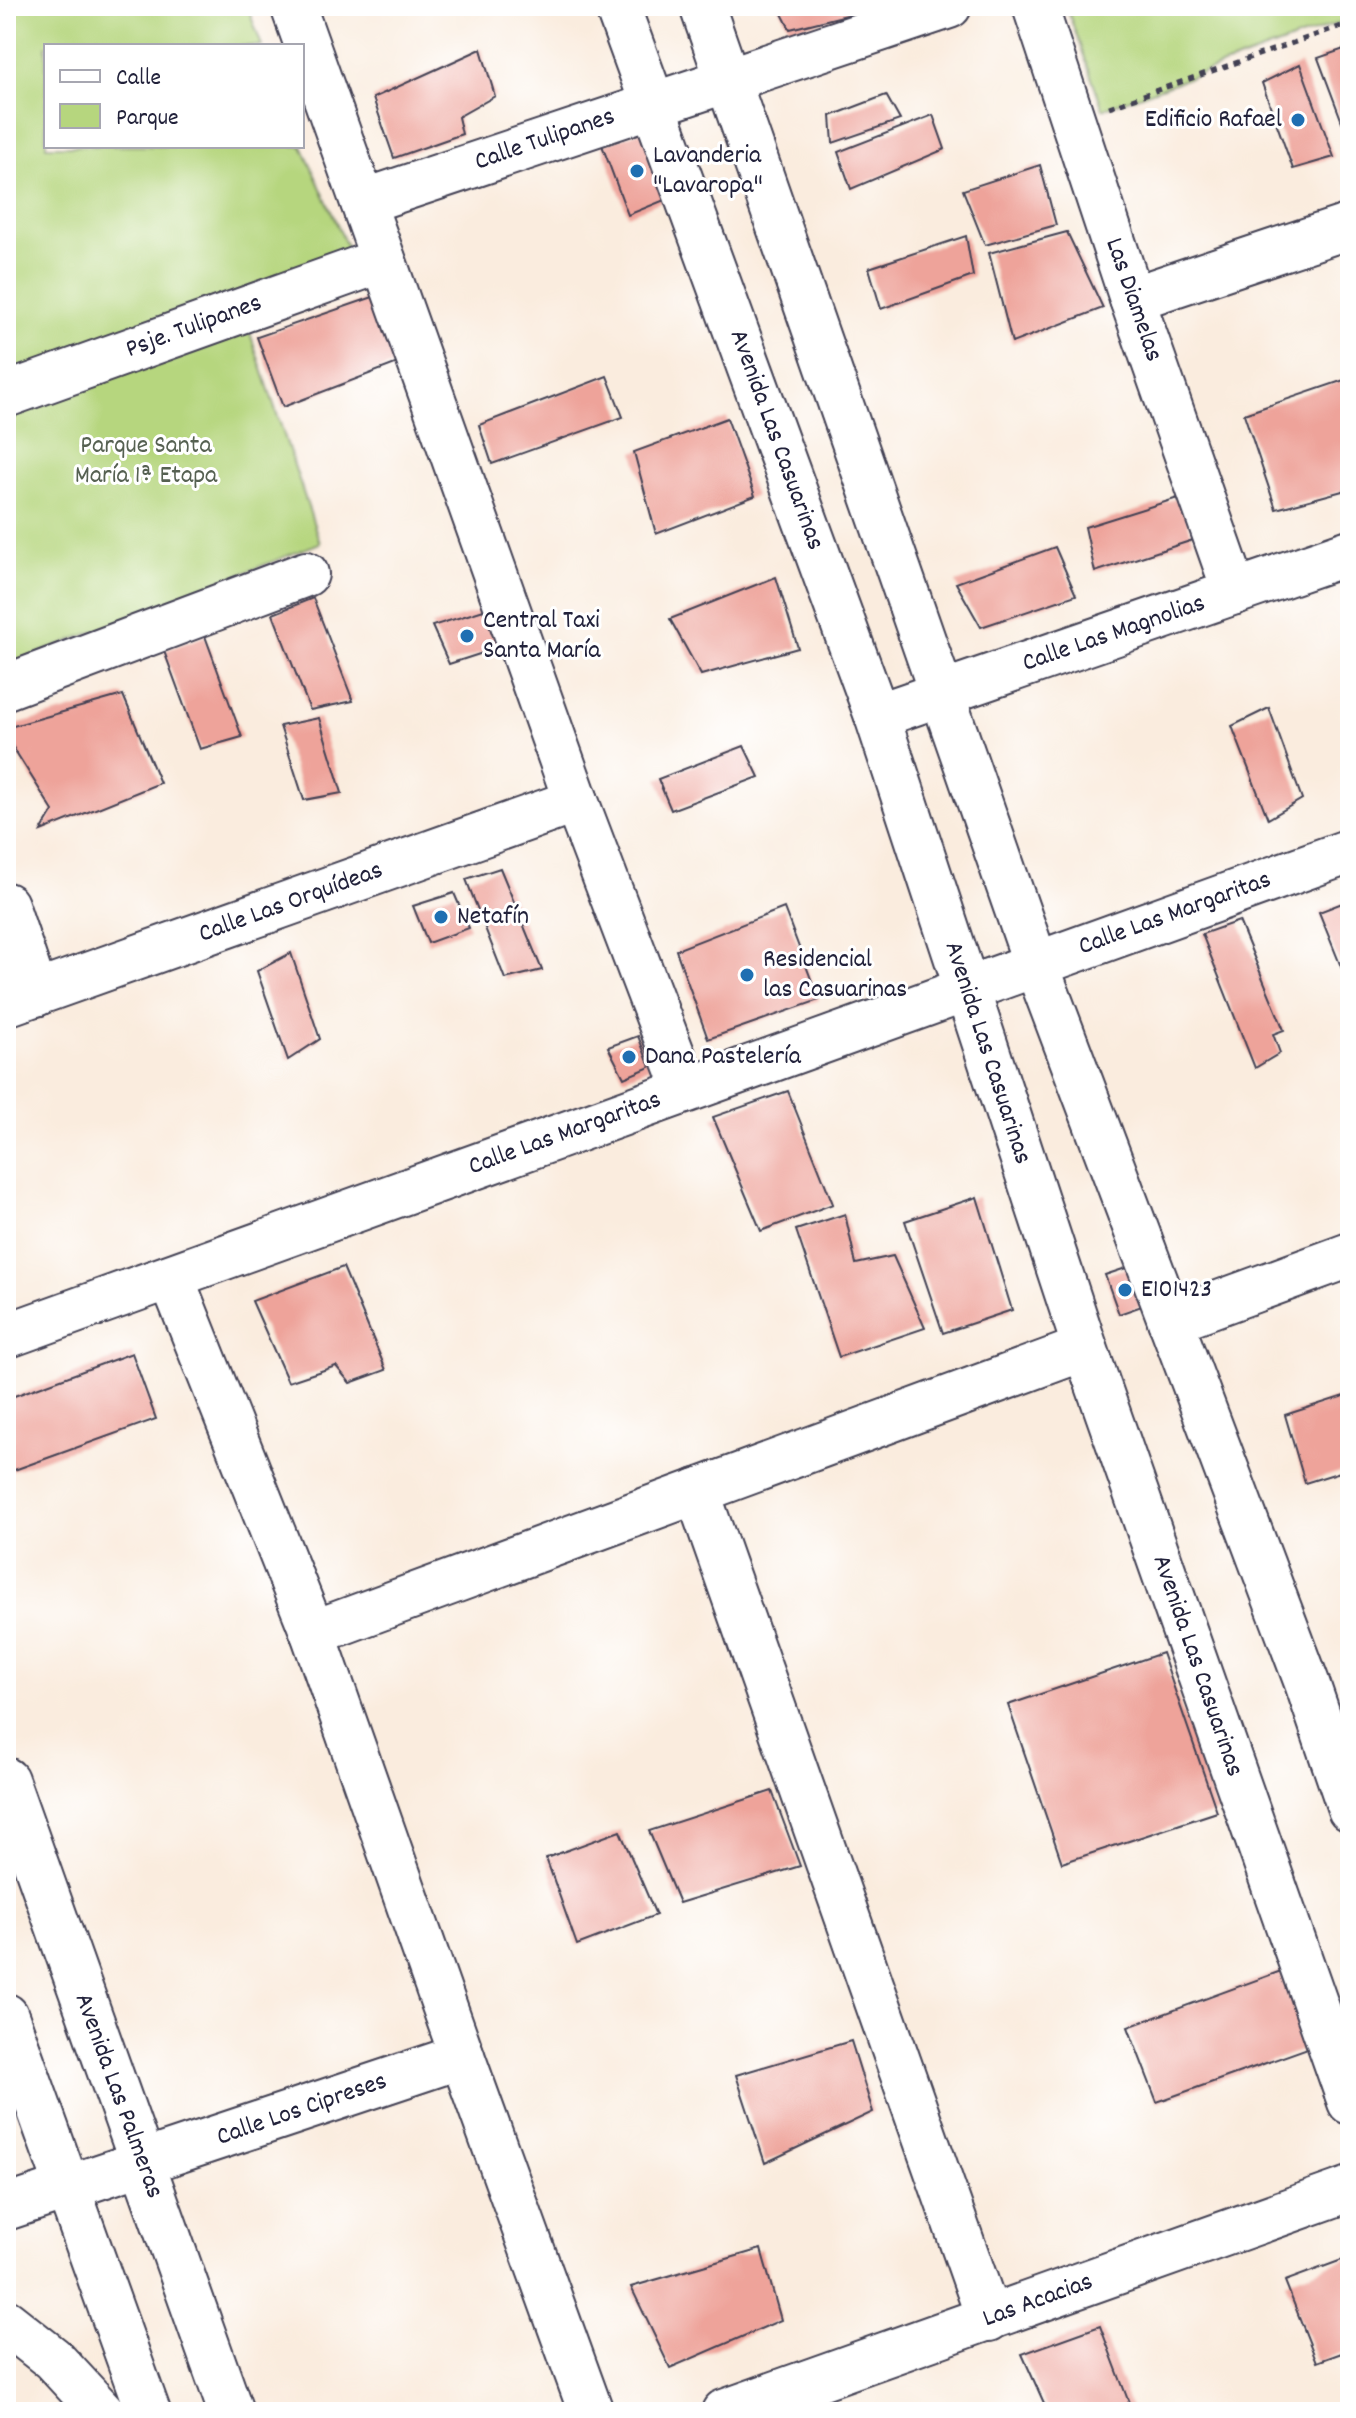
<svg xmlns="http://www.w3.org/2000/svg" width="1356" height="2418" font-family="Dekko,sans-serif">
<rect width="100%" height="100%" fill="#fff"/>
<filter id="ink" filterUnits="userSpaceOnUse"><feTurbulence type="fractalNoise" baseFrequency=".0125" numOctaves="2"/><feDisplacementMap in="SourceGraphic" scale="16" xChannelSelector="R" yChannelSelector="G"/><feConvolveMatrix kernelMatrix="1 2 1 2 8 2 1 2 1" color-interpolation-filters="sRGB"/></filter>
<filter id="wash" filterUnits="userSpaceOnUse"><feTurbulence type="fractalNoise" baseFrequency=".006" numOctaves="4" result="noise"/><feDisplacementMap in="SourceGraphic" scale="32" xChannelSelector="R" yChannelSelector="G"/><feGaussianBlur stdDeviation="1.8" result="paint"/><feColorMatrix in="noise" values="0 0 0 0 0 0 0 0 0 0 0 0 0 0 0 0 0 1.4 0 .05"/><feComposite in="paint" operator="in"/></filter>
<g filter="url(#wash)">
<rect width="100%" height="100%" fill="#faecde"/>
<g fill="#b6d67e" stroke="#6c7c5c" stroke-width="2">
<polygon points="6,6 247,6 262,46 46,46 46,146 302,146 365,287 249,330 320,543 6,666"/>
<polygon points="1066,6 1350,6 1350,19 1103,109"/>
</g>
<g id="blocks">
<g fill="#eea39a">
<polygon points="778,6 878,6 879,7 790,29"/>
<polygon points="1350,47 1350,143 1318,58"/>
<polygon points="481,49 495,96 458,117 462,134 394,158 373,98"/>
<polygon points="1300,64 1334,157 1293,169 1262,83"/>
<polygon points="886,95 900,120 833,143 831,116"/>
<polygon points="933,115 945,149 851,189 838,152"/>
<polygon points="645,130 672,197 628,215 602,145"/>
<polygon points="1040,165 1056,225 985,245 963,190"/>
<polygon points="1067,232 1103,308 1012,343 989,253"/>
<polygon points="966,236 973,276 881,309 869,268"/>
<polygon points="373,297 398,363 283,407 257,337"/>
<polygon points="607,376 623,417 492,464 479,425"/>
<polygon points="1347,379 1350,388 1350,489 1276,509 1244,414"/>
<polygon points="727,418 755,496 656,534 634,452"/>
<polygon points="1181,497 1193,540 1095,572 1085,527"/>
<polygon points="1055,547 1076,595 981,627 956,583"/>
<polygon points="776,577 798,648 701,675 670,619"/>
<polygon points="313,598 353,701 310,710 273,614"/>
<polygon points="487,609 501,647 449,664 432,626"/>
<polygon points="205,636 242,737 200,749 164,651"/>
<polygon points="123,695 160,783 41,831 53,811 6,736 6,728"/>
<polygon points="1269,708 1302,799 1268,819 1232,726"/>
<polygon points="319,718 342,793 304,800 280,726"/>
<polygon points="744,746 759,777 671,810 658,779"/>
<polygon points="500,868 542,970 505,979 466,879"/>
<polygon points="454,893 469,928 428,943 413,906"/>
<polygon points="1350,900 1350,989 1319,912"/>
<polygon points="784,908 819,1000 708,1039 676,950"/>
<polygon points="1239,921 1284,1030 1273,1034 1280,1053 1255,1068 1202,934"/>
<polygon points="291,953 320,1039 288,1060 257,971"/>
<polygon points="638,1036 650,1067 624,1078 608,1047"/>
<polygon points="788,1091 833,1204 761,1231 713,1117"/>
<polygon points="977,1197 1012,1310 943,1333 905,1221"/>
<polygon points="845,1214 856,1264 893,1256 925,1328 839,1357 796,1230"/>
<polygon points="1132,1266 1145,1305 1119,1314 1105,1275"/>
<polygon points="343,1267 386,1370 350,1383 336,1366 288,1382 252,1301"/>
<polygon points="132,1353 156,1419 6,1473 6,1399"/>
<polygon points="1350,1394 1350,1469 1305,1483 1285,1415"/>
<polygon points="1162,1653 1217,1812 1062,1863 1008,1705"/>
<polygon points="772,1791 800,1866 679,1903 649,1831"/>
<polygon points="620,1831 656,1915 577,1945 546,1858"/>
<polygon points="1281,1971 1308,2048 1157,2102 1128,2027"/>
<polygon points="851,2041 873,2112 765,2163 736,2075"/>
<polygon points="761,2249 781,2320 670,2368 631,2287"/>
<polygon points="1350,2257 1350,2350 1317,2362 1285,2281"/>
<polygon points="1100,2326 1131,2408 1114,2412 1048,2412 1022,2354"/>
</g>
</g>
</g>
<g filter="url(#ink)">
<use href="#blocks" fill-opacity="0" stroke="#424053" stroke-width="2"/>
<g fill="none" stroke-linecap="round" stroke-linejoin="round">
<g stroke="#424053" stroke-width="48">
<g id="minor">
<polyline points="293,6 576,801 686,1090"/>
<polyline points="617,6 877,716 1085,1348 1350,2102"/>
<polyline points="702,6 1036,964 1307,1683 1350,1809"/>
<polyline points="1035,6 1132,299 1235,592"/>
<path d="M363 202C558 135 754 73 949 6"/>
<polyline points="1132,299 1350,226"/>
<polyline points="6,395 383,260"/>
<polyline points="6,687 306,574"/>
<polyline points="877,716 1350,552"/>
<polyline points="6,905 36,994"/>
<polyline points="6,1004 576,801"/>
<polyline points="171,1277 313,1633 462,2056 591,2412"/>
<polyline points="1170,1321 1350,1255"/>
<polyline points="6,1336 1350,851"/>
<polyline points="697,1491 989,2319"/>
<polyline points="313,1633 1085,1348"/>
<polyline points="6,1780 231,2412"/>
<polyline points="6,2016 148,2412"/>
<polyline points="6,2208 462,2056"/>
<polyline points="6,2322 53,2359 102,2412"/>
<polyline points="724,2412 1350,2189"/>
</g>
</g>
<polyline stroke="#424053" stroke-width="5" stroke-dasharray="6 6" stroke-linecap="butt" points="1109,107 1350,23"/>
<use href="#minor" stroke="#fff" stroke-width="44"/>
</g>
</g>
<g fill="#1f6fb2" stroke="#fff" stroke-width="3">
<circle cx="1298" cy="120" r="8"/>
<circle cx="637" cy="171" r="8"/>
<circle cx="467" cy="636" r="8"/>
<circle cx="441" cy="917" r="8"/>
<circle cx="747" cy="975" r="8"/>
<circle cx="629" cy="1057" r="8"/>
<circle cx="1125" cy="1290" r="8"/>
</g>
<g text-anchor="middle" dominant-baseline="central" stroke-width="6" stroke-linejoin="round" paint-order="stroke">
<g font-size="26" fill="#22223b" stroke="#fff" text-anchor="start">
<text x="1282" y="120" text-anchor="end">Edificio Rafael</text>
<text x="653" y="156">Lavanderia<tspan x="653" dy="30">"Lavaropa"</tspan></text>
<text x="483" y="621">Central Taxi<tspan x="483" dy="30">Santa María</tspan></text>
<text x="457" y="917">Netafín</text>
<text x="763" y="960">Residencial<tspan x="763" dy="30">las Casuarinas</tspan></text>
<text x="645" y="1057">Dana Pastelería</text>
<text x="1141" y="1290">E101423</text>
</g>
<g font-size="26" fill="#22223b" stroke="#fff">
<text transform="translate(545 140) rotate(-19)">Calle Tulipanes</text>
<text transform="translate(1133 300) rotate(71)">Las Diamelas</text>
<text transform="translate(194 327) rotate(-20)">Psje. Tulipanes</text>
<text transform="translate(776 440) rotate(70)">Avenida Las Casuarinas</text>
<text transform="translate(1114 634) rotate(-19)">Calle Las Magnolias</text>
<text transform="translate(291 903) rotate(-20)">Calle Las Orquídeas</text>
<text transform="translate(1175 914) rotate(-20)">Calle Las Margaritas</text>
<text transform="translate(987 1053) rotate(72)">Avenida Las Casuarinas</text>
<text transform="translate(565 1134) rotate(-20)">Calle Las Margaritas</text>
<text transform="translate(1197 1666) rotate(71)">Avenida Las Casuarinas</text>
<text transform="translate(118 2096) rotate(70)">Avenida Las Palmeras</text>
<text transform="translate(302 2110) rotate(-19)">Calle Los Cipreses</text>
<text transform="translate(1038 2301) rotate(-20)">Las Acacias</text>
</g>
<g font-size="26" fill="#566152" stroke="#fff">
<text x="146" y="446">Parque Santa<tspan x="146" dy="30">María 1ª Etapa</tspan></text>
</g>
</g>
<rect width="1356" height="2418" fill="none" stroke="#fff" stroke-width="32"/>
<rect x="44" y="44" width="260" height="104" fill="#ffffff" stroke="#a7a7b1" stroke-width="2"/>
<rect x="60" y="70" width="40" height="12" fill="#ffffff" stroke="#a7a7b1" stroke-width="2"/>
<text x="116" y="84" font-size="24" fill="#22223b">Calle</text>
<rect x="60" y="104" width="40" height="24" fill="#b6d67e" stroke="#a7a7b1" stroke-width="2"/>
<text x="116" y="124" font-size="24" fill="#22223b">Parque</text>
</svg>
